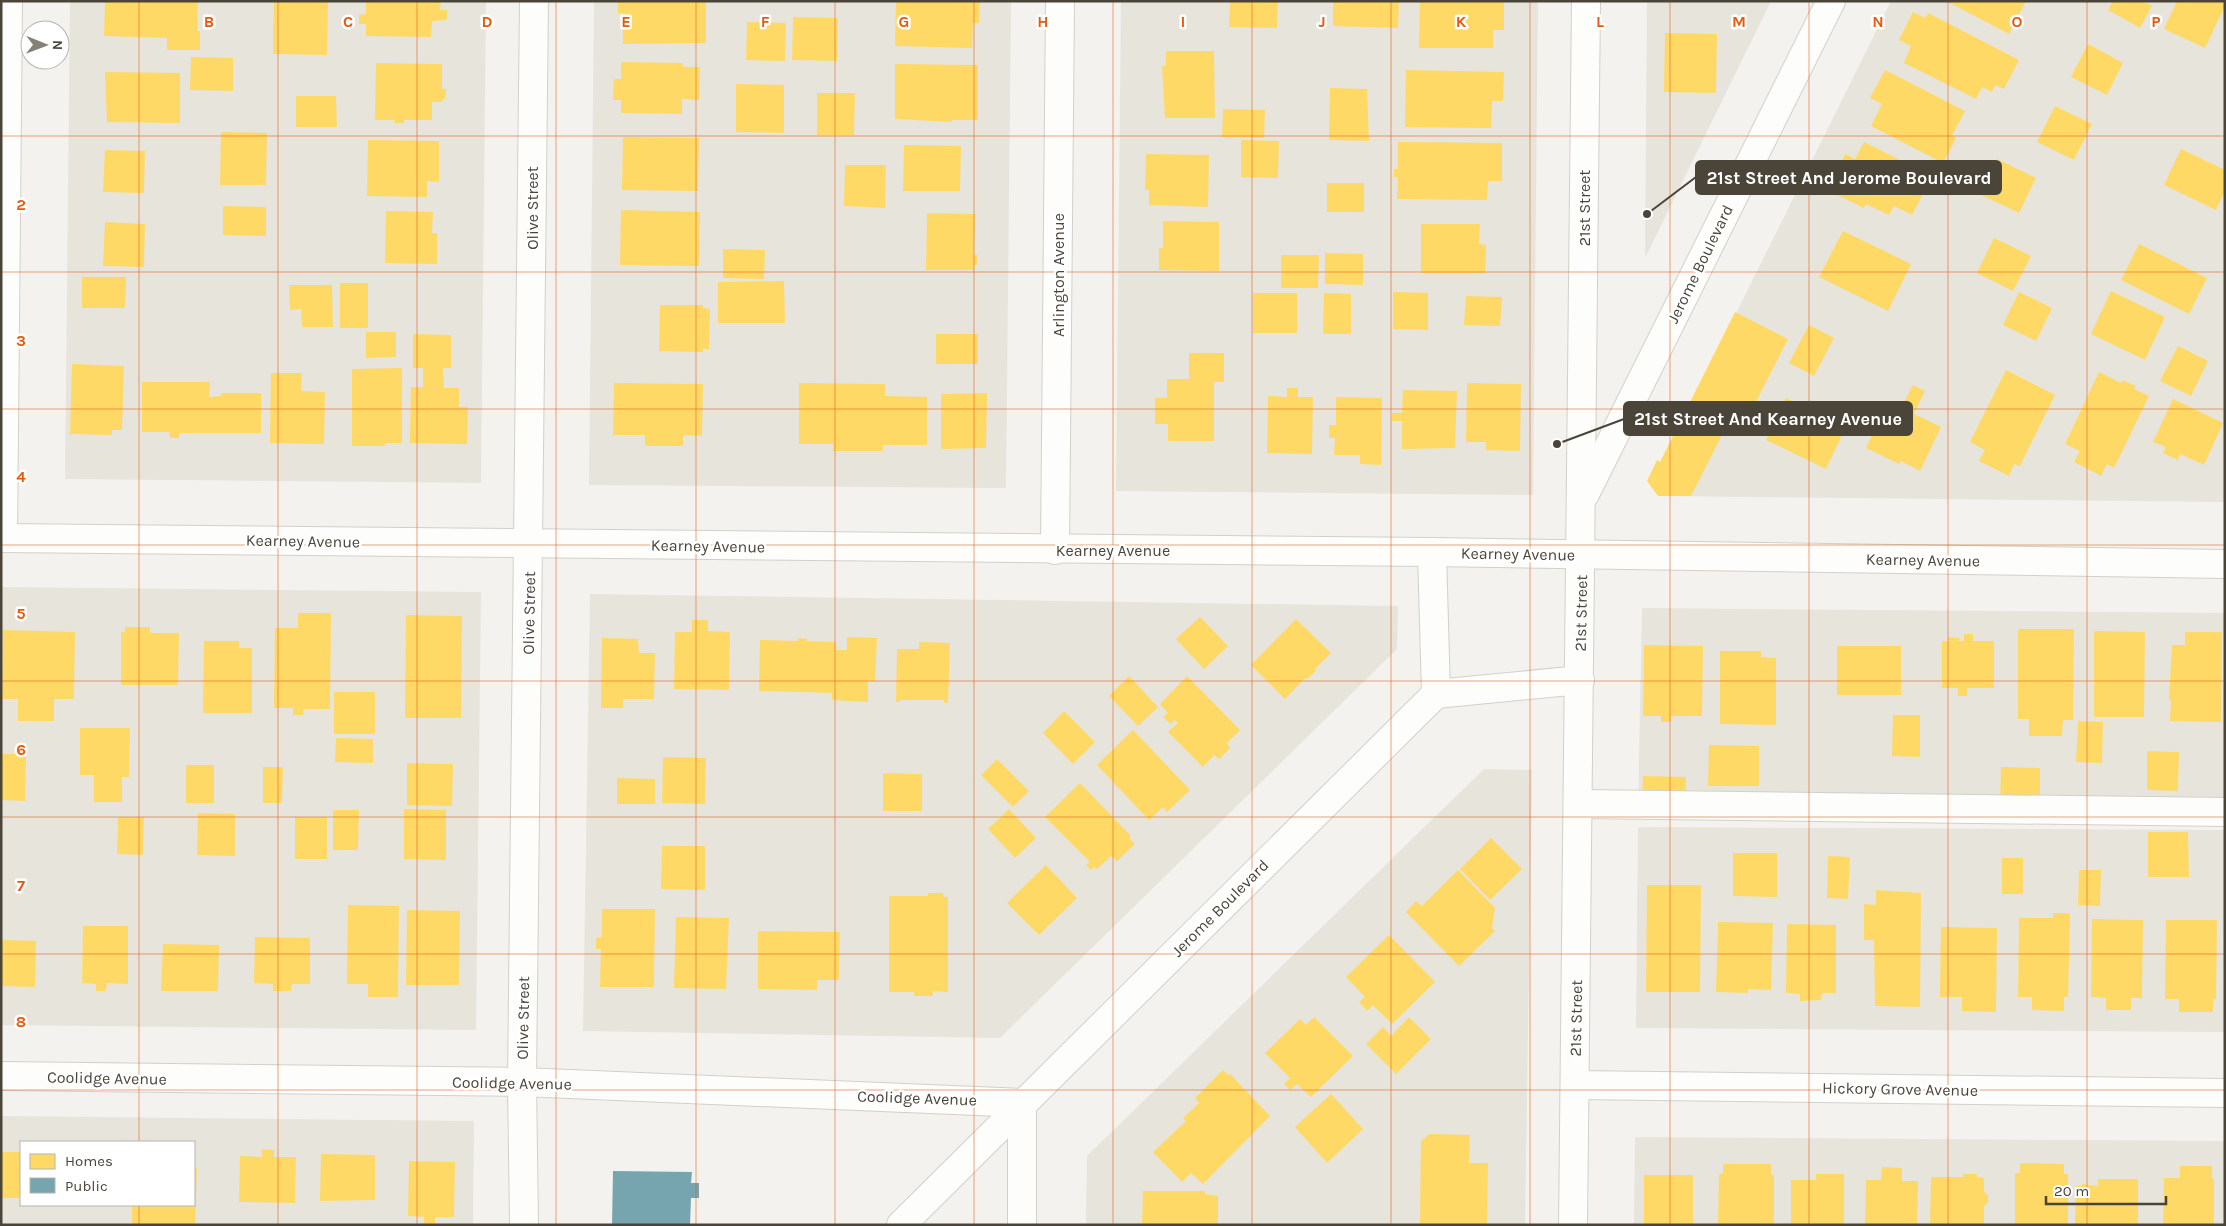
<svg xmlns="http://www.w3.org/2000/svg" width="2226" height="1226" font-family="Karla,sans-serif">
<rect width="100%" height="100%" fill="#f4f2ee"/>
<g fill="#e7e4dc" fill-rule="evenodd">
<polygon points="70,1 486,1 481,483 65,479"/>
<polygon points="594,1 1011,1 1006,488 589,485"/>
<polygon points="1121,1 1538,1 1533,495 1116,491"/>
<polygon points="1647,1 1771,1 1645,258"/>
<polygon points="1891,1 2225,1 2225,502 1659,496 1651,485"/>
<polygon points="1,587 481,592 476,1030 1,1025"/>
<polygon points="590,594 1398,606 1397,649 1000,1038 583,1031"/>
<polygon points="1642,608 2225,613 2225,813 1638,808"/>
<polygon points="1484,769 1532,770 1525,1225 1086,1225 1087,1156"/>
<polygon points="1638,827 2225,830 2225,1032 1636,1028"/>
<path d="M1 1116 474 1121 473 1225H1ZM21 1142H194V1205H21Z"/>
<polygon points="1635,1137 2225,1141 2225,1225 1634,1225"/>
</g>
<g fill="#ffd966">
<polygon points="105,1 198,1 197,31 200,31 200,50 167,50 167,38 104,36"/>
<polygon points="366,1 441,1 440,10 447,10 447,20 432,21 431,37 366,36 366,24 359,24 359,15 366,14"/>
<polygon points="618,1 706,1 706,43 623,44 623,13 618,13"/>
<polygon points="896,1 980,1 979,23 973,23 972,48 895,46"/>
<polygon points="1230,1 1278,1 1277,28 1229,27"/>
<polygon points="1333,1 1399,1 1398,28 1333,26"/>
<polygon points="1420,1 1504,1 1504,30 1493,30 1493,48 1419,48"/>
<polygon points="1946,1 2026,1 2009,34"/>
<polygon points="2113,1 2143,1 2152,6 2140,28 2108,10"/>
<polygon points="2177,1 2225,1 2225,6 2205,48 2164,29"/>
<polygon points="274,2 328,2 327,55 273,54"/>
<polygon points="1913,12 1925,18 1928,13 2019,60 2004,89 1995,85 1992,92 1982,87 1976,99 1904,63 1911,46 1899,40"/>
<polygon points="793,17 838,18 837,61 792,60"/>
<polygon points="747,22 786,23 785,61 746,60"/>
<polygon points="1665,33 1717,34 1716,93 1664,92"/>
<polygon points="2088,44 2123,63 2107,95 2071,77"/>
<polygon points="1166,51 1214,51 1215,118 1165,118 1162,66 1166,66"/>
<polygon points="191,57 233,58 233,91 190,90"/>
<polygon points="621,62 683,63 683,67 700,67 699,100 682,99 682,114 621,113 621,100 613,100 614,79 621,79"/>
<polygon points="376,63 442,64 442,89 446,89 445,99 442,99 442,102 432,102 432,120 404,120 404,123 394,123 395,120 375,120"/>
<polygon points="895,64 978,65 978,120 952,120 952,122 895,119"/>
<polygon points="1406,70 1504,72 1503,101 1492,101 1491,128 1405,127"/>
<polygon points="1885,70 1965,111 1952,136 1956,138 1943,163 1871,126 1882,104 1870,98"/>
<polygon points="105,72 180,73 180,123 107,122"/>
<polygon points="736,84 784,85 784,133 736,132"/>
<polygon points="1330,88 1367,89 1369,141 1329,140"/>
<polygon points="817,93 855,93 854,135 817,135"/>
<polygon points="296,96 336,96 337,127 296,127"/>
<polygon points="2055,106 2092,124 2074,160 2037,142"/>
<polygon points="1223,109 1265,110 1264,138 1222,137"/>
<polygon points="221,132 267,133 266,185 220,185"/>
<polygon points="623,137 699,138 698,191 622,190"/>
<polygon points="368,140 439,141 439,182 427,181 427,197 367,196"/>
<polygon points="1241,140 1279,141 1278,178 1241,177"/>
<polygon points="1398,142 1502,143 1502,181 1488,181 1487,200 1397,199 1398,177 1394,177 1394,169 1398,169"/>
<polygon points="1864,142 1932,176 1912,215 1894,206 1889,215 1866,204 1864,208 1827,190 1845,154 1855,159"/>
<polygon points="904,145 961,146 960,191 903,191"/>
<polygon points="2181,149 2225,170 2225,191 2216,210 2164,185"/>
<polygon points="105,150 145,151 144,193 103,192"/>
<polygon points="1146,154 1209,155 1208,207 1149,205 1149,190 1145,190"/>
<polygon points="1997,159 2036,178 2019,213 1979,194"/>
<polygon points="845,165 886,165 885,208 844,206"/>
<rect x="1327" y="183" width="37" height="29"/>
<polygon points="223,206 266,207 266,236 223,235"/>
<polygon points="621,210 700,212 699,266 620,265"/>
<polygon points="386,211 433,212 432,233 437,233 437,264 385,263"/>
<polygon points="927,213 975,214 974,255 977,255 977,265 974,265 974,270 926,270"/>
<polygon points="1163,221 1219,222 1219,271 1159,270 1159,248 1163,248"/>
<polygon points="105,222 145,224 144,267 103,266"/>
<polygon points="1421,224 1480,224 1479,244 1486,245 1485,273 1421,273"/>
<polygon points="1843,231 1911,264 1888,311 1819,277"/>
<polygon points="1994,238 2031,256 2013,291 1977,273"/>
<polygon points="2139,244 2207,278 2189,314 2121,280"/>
<polygon points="723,249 765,250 764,279 723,278"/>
<polygon points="1325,253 1363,254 1363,285 1325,284"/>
<polygon points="1281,255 1319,255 1318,288 1281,288"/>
<polygon points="82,277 126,277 125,308 82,308"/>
<polygon points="784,281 785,323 718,323 718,282"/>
<rect x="340" y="283" width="28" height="45"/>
<polygon points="289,285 332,285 333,327 302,327 301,309 290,310"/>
<polygon points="2111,291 2165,317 2145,360 2091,334"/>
<polygon points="1393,292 1428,293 1428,330 1393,329"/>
<polygon points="2019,292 2052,308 2036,341 2003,325"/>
<rect x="1253" y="293" width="44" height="40"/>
<polygon points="1324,293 1351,294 1351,334 1323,334"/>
<polygon points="1466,296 1502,297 1500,326 1464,325"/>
<polygon points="660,305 703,305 703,308 710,309 709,349 703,349 703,352 659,351"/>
<polygon points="1735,312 1788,339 1742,429 1728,423 1691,496 1658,496 1647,481 1657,460 1660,462"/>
<polygon points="1809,325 1834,338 1814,376 1789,363"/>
<polygon points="366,332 396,332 396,357 366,358"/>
<polygon points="413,334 451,335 451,368 443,368 444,388 459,388 459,407 468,407 467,444 410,443 411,387 423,387 423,368 413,368"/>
<rect x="936" y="334" width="42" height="30"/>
<polygon points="2178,346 2208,361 2191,396 2160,381"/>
<polygon points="1189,353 1224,353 1224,382 1214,382 1214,441 1168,441 1168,424 1155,424 1155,398 1167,398 1167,379 1189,379"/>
<polygon points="72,364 124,366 122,430 112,430 112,435 70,434"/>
<polygon points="402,368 402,443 385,443 385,446 352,446 352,369"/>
<polygon points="2006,370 2055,395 2020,466 2014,464 2009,476 1979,461 1985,450 1970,442"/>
<polygon points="2099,372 2121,383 2122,380 2136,386 2134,389 2149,396 2114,468 2107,464 2101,476 2074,462 2080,451 2065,444"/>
<polygon points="271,373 302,373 301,391 325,392 324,444 270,443"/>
<polygon points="142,382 210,382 209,397 221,396 221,393 261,393 261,433 179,433 179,438 170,438 169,432 142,432"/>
<polygon points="614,383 703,384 702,436 683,435 683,446 645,446 645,435 613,435"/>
<polygon points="799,383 885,384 885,396 927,397 927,445 883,445 883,451 833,451 833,444 799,444"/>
<polygon points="1467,383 1521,384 1520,451 1486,450 1486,442 1466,442"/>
<polygon points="1913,385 1925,391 1914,414 1941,427 1920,471 1901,461 1899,464 1866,448 1888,401 1901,408"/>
<polygon points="1287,388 1298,388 1298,397 1313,397 1312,454 1267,453 1268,396 1287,397"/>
<polygon points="1403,390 1457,391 1455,448 1402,449 1402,421 1392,421 1392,413 1402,413"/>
<polygon points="987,393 986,448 941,449 941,394"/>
<polygon points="1336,397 1382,398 1381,465 1360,464 1360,455 1334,455 1335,438 1329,438 1329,425 1336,425"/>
<polygon points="1786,398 1846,427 1826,469 1766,440"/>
<polygon points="2173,399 2223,423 2204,465 2180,454 2178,460 2163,453 2166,447 2153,442"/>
<polygon points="298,613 331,613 330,709 303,709 303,715 293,715 293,708 274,708 275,628 298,628"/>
<polygon points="406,615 462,616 461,718 405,718"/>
<polygon points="1200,617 1228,646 1204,669 1176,639"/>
<polygon points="1296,619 1331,653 1315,669 1316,671 1307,679 1305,678 1285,699 1251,665"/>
<polygon points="692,620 708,620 708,631 730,632 729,690 674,689 675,632 692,632"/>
<polygon points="125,627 150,627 150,632 153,633 179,633 178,685 121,685 121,632 125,632"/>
<polygon points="2018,629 2074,629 2073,720 2063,720 2062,736 2029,736 2029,719 2018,719"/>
<polygon points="3,630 75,632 74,699 54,699 54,721 18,721 18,699 2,699"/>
<polygon points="2094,631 2145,632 2144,717 2094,717"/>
<polygon points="2185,632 2222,632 2221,722 2170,721 2171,700 2169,700 2172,645 2185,645"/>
<polygon points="1964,634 1973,634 1973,641 1994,641 1994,688 1967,688 1967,696 1958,696 1958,688 1942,688 1942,641 1948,641 1948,637 1960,638 1959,641 1964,641"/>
<polygon points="847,637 877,638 875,682 868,681 868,702 832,700 832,693 759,691 760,640 798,641 798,638 807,639 807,641 836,642 836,650 847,650"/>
<polygon points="602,638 638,639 639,653 655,653 654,699 623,699 623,708 601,708"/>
<polygon points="204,641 239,641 239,648 252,648 252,713 203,713"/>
<polygon points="919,642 950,643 948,703 944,703 944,700 900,700 900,702 896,702 897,649 919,649"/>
<polygon points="1644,645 1703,646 1702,716 1671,716 1671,722 1661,722 1661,716 1643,716"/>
<rect x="1837" y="646" width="64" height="49"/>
<polygon points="1720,651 1761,651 1761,657 1776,658 1776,725 1720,724"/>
<polygon points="1129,676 1158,707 1138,726 1109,696"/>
<polygon points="1187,676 1240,730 1227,743 1230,748 1219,759 1214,755 1203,767 1168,732 1178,723 1175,720 1171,724 1163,717 1168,713 1160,704"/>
<rect x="334" y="692" width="41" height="42"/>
<polygon points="1064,711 1095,742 1073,764 1043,733"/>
<polygon points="1893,715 1920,715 1920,757 1892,756"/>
<polygon points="2078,721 2103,722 2102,763 2076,762"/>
<polygon points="80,728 130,728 129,777 122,777 122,802 94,802 94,775 80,775"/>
<polygon points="1133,730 1190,790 1167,812 1163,807 1149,820 1097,765"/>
<polygon points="336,738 373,739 373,763 335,762"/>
<polygon points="1709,745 1759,746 1759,786 1708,786"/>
<polygon points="2147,751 2179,752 2178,791 2147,790"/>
<polygon points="1,754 26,754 25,801 1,800"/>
<polygon points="663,757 706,758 705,804 662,803"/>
<polygon points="997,759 1029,791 1013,807 981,775"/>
<polygon points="407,763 453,764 452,806 407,805"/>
<rect x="186" y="765" width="28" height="38"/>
<polygon points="263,767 283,767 282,803 263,803"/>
<polygon points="2001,767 2040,768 2040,809 2000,808"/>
<polygon points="883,773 922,774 922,811 883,811"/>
<polygon points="1643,776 1686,777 1685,805 1642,804"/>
<polygon points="617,778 655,779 655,804 617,804"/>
<polygon points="1080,783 1131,836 1129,838 1135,844 1117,861 1111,856 1097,869 1094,867 1091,870 1086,865 1090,862 1045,817"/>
<polygon points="404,809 446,810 446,860 404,859"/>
<polygon points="1009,809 1036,838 1015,858 988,829"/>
<polygon points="333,810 359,810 358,850 333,850"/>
<polygon points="198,813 235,814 235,856 197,855"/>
<polygon points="118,817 144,817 143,855 117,854"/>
<rect x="295" y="817" width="32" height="42"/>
<polygon points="2148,832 2188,832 2189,877 2148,877"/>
<polygon points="1491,838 1522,869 1490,900 1460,869"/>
<polygon points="662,846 705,846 705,890 661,889"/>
<polygon points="1733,853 1777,853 1777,897 1733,896"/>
<polygon points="1828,856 1850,857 1848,899 1827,898"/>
<rect x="2002" y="858" width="21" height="36"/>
<polygon points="1046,865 1077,898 1039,935 1007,903"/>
<polygon points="1458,870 1495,908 1492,928 1495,931 1459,966 1406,912 1416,901 1422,906"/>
<polygon points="2079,870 2101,870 2100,906 2078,905"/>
<polygon points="1647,885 1701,885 1700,992 1646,992"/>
<polygon points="1876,890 1921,893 1920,1007 1875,1006 1874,940 1864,940 1864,904 1876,905"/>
<polygon points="928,893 943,893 943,897 948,897 948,992 933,991 933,996 914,996 914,992 889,992 889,896 928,896"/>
<polygon points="348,905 399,906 398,997 368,997 368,984 347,984"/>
<polygon points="602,909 655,909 654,987 600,987 601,949 596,949 596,938 602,937"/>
<polygon points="407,910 460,911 459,985 406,985"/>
<polygon points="2053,913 2069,913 2070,920 2068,997 2064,997 2064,1011 2032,1010 2032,997 2018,997 2019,918 2053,918"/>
<polygon points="676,917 729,918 726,989 674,988"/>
<polygon points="2092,919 2143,920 2142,998 2131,998 2131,1010 2106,1010 2106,998 2091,997"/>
<polygon points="2166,920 2217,920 2216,999 2213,999 2213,1012 2179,1012 2179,999 2165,999"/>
<polygon points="1718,922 1773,923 1771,990 1748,989 1748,993 1716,992"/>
<polygon points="1787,924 1836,925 1836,993 1822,993 1821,1000 1800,1001 1800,994 1786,993"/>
<polygon points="83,926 128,926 128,984 107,983 106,991 96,991 96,984 82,983"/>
<polygon points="1941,927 1997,928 1996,1012 1962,1011 1962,997 1940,997"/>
<polygon points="758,931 840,932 839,980 817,980 817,990 758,989"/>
<polygon points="1389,935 1435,982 1392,1024 1373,1005 1367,1011 1359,1002 1365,997 1346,977"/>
<polygon points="255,937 310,938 310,984 292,984 291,991 273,991 273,984 254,983"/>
<polygon points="1,940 36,941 35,987 1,986"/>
<polygon points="163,944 219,945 218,991 161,991"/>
<polygon points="1314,1017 1353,1056 1311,1097 1297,1084 1290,1090 1284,1084 1290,1078 1265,1053 1300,1019 1306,1025"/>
<polygon points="1409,1017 1431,1039 1396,1074 1366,1044 1383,1027 1391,1036"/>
<polygon points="1223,1070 1228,1075 1230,1074 1270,1116 1203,1184 1191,1173 1182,1182 1153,1152 1186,1121 1183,1118 1199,1103 1195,1098"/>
<polygon points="1331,1094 1363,1129 1327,1163 1295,1127"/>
<polygon points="1430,1134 1470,1135 1469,1163 1488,1163 1487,1225 1420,1225 1421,1141"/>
<polygon points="262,1149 274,1150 274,1157 296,1157 295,1203 239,1202 240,1156 262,1157"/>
<rect x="1" y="1152" width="20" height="46"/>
<polygon points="321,1154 375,1155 375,1200 320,1201"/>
<polygon points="409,1161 455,1162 454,1217 435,1217 435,1225 424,1225 424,1217 408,1216"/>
<polygon points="2020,1163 2064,1164 2064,1174 2068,1174 2068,1225 2015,1225 2015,1173 2020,1173"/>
<polygon points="1723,1164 1771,1164 1771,1175 1774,1175 1774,1225 1718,1225 1719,1174 1723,1174"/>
<polygon points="2180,1166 2212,1166 2212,1179 2214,1179 2214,1225 2163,1225 2164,1178 2180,1178"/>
<polygon points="1882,1167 1902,1168 1902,1181 1918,1181 1917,1225 1865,1225 1866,1180 1881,1180"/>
<polygon points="194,1168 197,1168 195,1225 132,1224 132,1205 194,1205"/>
<polygon points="1816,1174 1844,1174 1844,1225 1791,1225 1791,1180 1816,1180"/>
<polygon points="1963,1174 1977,1174 1977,1177 1984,1178 1984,1192 1988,1195 1988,1203 1984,1206 1984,1225 1930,1225 1931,1177 1963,1177"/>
<rect x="1644" y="1175" width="49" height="50"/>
<polygon points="2098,1179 2138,1179 2138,1225 2075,1225 2076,1186 2082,1186 2082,1184 2098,1186"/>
<polygon points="1143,1191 1205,1191 1205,1194 1218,1196 1218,1225 1142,1225"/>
</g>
<polygon fill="#76a5af" points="613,1171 692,1172 691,1183 699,1183 699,1198 691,1198 690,1225 612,1225"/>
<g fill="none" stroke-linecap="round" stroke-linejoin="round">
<g stroke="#d2d0cb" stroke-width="30">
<g id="minor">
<polyline points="1585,494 1831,1"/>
<polyline points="1,538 1432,552 2225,564"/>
<polyline points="3,538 8,1"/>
<polyline points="1055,550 1060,1"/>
<polyline points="1432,552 1436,694"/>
<polyline points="1579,804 2225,812"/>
<polyline points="1,1076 522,1082 1022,1103 1022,1225"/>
<polyline points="1575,1085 2225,1093"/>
<polyline points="524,1225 522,1082 534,1"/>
<polyline points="901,1225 1436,694 1580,680"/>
<polyline points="1573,1225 1586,1"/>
</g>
</g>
<use href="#minor" stroke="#fdfdfc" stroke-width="28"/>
</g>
<path fill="none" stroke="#e8590c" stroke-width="1" stroke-opacity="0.55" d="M139 1V1142M278 1V1225M417 1V1225M556 1V1225M696 1V1225M835 1V1225M974 1V1225M1113 1V1225M1252 1V1225M1391 1V1225M1530 1V1225M1670 1V1225M1809 1V1225M1948 1V1225M2087 1V1225M1 136H2225M1 272H2225M1 409H2225M1 545H2225M1 681H2225M1 817H2225M1 954H2225M1 1090H2225M139 1205V1225"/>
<g text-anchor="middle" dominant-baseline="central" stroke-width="5" stroke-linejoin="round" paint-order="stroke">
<g font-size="16" fill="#4b4439" stroke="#fff">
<text transform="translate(532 208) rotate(-90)">Olive Street</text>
<text transform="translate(1584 208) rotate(-90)">21st Street</text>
<text transform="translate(1700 264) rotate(-64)">Jerome Boulevard</text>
<text transform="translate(1058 275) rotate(-90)">Arlington Avenue</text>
<text transform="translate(303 541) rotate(1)">Kearney Avenue</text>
<text transform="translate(708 546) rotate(1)">Kearney Avenue</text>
<text x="1113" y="550">Kearney Avenue</text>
<text transform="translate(1518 554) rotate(1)">Kearney Avenue</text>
<text transform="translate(1923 560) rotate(1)">Kearney Avenue</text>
<text transform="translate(529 613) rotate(-89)">Olive Street</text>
<text transform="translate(1581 613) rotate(-89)">21st Street</text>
<text transform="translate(1220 908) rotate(-45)">Jerome Boulevard</text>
<text transform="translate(523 1018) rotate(-89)">Olive Street</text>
<text transform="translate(1576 1018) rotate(-89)">21st Street</text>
<text transform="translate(107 1078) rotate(1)">Coolidge Avenue</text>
<text transform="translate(512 1083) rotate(1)">Coolidge Avenue</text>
<text transform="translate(1900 1089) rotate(1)">Hickory Grove Avenue</text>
<text transform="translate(917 1098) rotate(2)">Coolidge Avenue</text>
</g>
</g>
<g font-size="16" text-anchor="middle" font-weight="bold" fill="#e8590c" stroke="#fff" stroke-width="5" stroke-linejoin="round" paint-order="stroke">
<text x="209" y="27">B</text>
<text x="348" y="27">C</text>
<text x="487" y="27">D</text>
<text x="626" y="27">E</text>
<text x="765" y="27">F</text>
<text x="904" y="27">G</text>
<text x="1043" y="27">H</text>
<text x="1183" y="27">I</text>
<text x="1322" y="27">J</text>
<text x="1461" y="27">K</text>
<text x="1600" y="27">L</text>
<text x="1739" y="27">M</text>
<text x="1878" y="27">N</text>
<text x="2017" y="27">O</text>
<text x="2156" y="27">P</text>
<text x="21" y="210">2</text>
<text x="21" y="346">3</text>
<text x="21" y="482">4</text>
<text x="21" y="619">5</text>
<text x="21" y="755">6</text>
<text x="21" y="891">7</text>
<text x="21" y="1027">8</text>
</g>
<path fill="none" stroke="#4b4439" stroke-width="2" d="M1647 214L1696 177M1557 444L1624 419"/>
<g fill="#4b4439" stroke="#fff" stroke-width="2">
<circle cx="1647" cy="214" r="5"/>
<circle cx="1557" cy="444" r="5"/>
</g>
<g fill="#4b4439" stroke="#4b4439" stroke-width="2">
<rect x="1696" y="161" width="305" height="33" rx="5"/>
<rect x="1624" y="402" width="288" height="33" rx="5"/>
</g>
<g font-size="18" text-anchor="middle" font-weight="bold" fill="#fff">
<text x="1849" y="184">21st Street And Jerome Boulevard</text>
<text x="1768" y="425">21st Street And Kearney Avenue</text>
</g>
<rect width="2226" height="1226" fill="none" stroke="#4b4439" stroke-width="5"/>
<rect x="20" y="1141" width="175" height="65" fill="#ffffff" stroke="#b7b4b0"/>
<rect x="30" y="1154" width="25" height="15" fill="#ffd966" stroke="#b7b4b0"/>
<text x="65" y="1166" font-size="15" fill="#4b4439">Homes</text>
<rect x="30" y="1178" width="25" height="15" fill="#76a5af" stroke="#b7b4b0"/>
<text x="65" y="1191" font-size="15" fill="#4b4439">Public</text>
<g transform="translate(45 45) rotate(91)"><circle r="24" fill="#ffffff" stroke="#b7b4b0"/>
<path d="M0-4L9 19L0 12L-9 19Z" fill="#868178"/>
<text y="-8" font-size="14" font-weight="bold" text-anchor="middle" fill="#4b4439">N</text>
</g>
<path d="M2046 1196v8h120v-8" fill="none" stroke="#4b4439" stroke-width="2.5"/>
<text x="2054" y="1196" font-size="15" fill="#4b4439" stroke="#ffffff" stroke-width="4" paint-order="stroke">20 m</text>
</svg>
